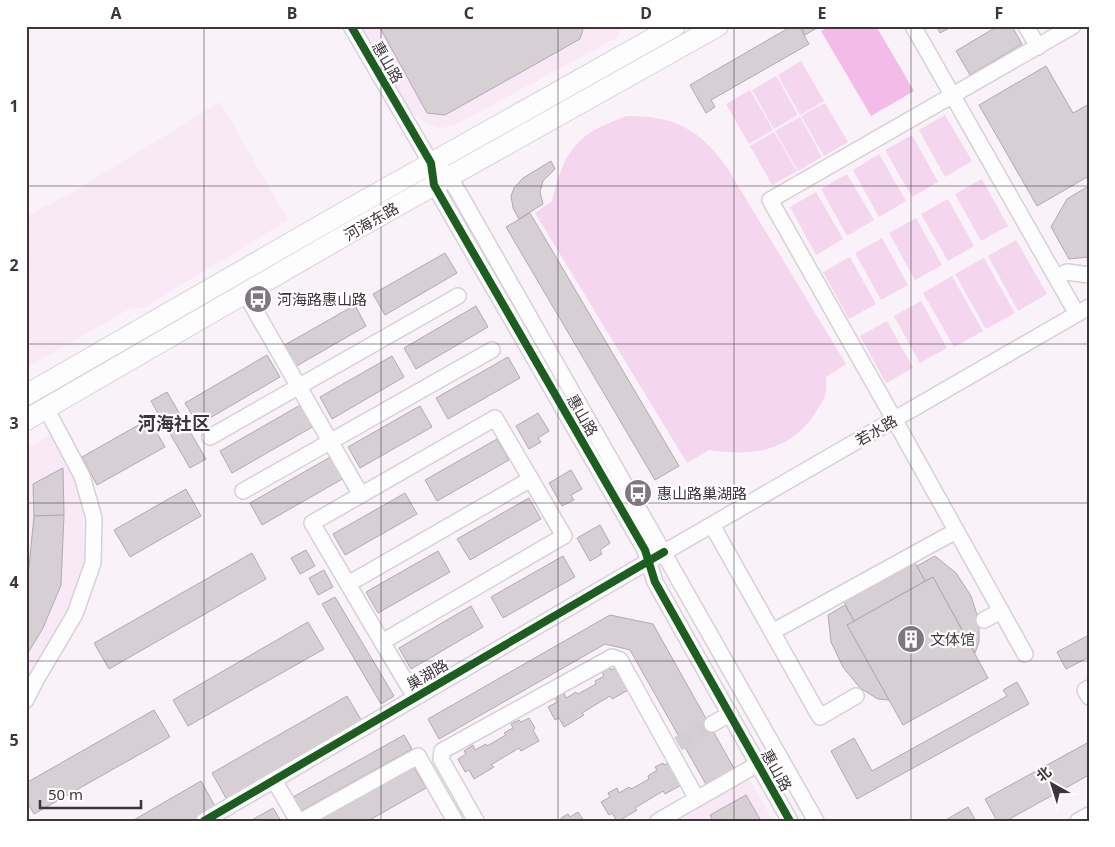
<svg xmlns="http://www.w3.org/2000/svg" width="1115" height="847" font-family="'Noto Sans','Noto Sans SC',sans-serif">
<rect width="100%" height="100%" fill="#faf2f9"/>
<g fill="#f9e8f6">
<polygon points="359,26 622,26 618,37 453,126 439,128 423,122 407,108"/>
<polygon points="220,102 288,220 145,307 129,309 26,368 26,216 68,195"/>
<polygon points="53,434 74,473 83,508 84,567 64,622 26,682 26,449"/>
<polygon points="748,776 773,821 670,821"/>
</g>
<g fill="#f4d6ef">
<polygon points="801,61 824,101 800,115 778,75"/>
<polygon points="776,76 798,115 774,129 752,90"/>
<polygon points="750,90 773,130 749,144 726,104"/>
<polygon points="825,103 848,142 824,156 801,116"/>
<polygon points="945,115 972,161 945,177 919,130"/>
<path d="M627 116C674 116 698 128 726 166L846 364 826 377C826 383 827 390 825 396 823 401 820 405 817 410 793 451 753 457 709 450L687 463 535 213 552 201C565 149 576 134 627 116Z"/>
<polygon points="800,117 822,157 798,171 775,131"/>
<polygon points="774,132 797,171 772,185 750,146"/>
<polygon points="912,135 938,182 912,197 885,150"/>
<polygon points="879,154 906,201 879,217 853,170"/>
<polygon points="847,174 874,220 847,236 821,189"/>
<polygon points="982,179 1008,226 981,241 955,194"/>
<polygon points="816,192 843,239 816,255 790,207"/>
<polygon points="948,199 974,246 948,261 921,214"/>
<polygon points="916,218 942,265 915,280 889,233"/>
<polygon points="882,238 908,285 881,300 855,253"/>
<polygon points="1016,240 1047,294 1018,311 988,256"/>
<polygon points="850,257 876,304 849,319 823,272"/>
<polygon points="984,258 1015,313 986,329 955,274"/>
<polygon points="952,276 983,331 954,347 923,293"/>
<polygon points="921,301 947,348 920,363 894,316"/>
<polygon points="887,321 913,368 886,383 860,336"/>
</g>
<polygon fill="#f2bbe8" points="829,26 876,26 914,91 871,116 821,31"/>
<g fill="#d6d0d5" stroke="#b1aab0">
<polygon points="379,26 584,26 580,39 445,115 427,113"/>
<polygon points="792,26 799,26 809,44 711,100 715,107 706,113 690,85"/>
<polygon points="801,26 820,26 805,35"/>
<polygon points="936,26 953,26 940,33"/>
<polygon points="998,26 1012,26 1022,44 970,75 956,51"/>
<polygon points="1046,66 1073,113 1089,104 1089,176 1037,206 979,105"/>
<polygon points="551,161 555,169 543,181 540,192 543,204 519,219 513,208 511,196 514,188 523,178"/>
<polygon points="1087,187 1089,190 1089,257 1069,259 1051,227 1067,199"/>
<polygon points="530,213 679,466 655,480 506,227"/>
<polygon points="445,253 457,273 385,315 373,294"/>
<polygon points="355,305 366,326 295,367 283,346"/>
<polygon points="476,306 488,327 416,369 404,348"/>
<polygon points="267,355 280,377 198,425 185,403"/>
<polygon points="392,356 404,377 332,419 320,397"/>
<polygon points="508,357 520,378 448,419 436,398"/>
<polygon points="167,392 206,459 190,468 151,401"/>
<polygon points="302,404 314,426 232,473 220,451"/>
<polygon points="420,406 432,427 360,468 348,447"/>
<polygon points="538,413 549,431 538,438 541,442 529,449 516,426"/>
<polygon points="149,419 165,447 97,485 82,457"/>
<polygon points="497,439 509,460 437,501 425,480"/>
<polygon points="332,456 344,478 262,525 250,503"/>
<polygon points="63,468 64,515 34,516 33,484"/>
<polygon points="571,470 582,489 571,495 574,500 562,506 549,483"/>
<polygon points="186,489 201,516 130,557 114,530"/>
<polygon points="405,493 417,514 345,555 333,534"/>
<polygon points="529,498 541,519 470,560 457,539"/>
<polygon points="64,515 61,585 43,628 26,656 26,575 29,567 34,516"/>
<polygon points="600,525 610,543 600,550 602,554 590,561 577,538"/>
<polygon points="306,550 315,566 300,574 291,558"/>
<polygon points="438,551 450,572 378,613 366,592"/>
<polygon points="252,553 266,579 109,669 94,643"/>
<polygon points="563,556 575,577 503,618 491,597"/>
<polygon points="935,556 956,573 971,596 979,621 979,642 975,653 933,577 925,581 917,566"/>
<polygon points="915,563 925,581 854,621 844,602"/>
<polygon points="324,570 333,587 318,595 309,578"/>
<polygon points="933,577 988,678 903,725 847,625"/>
<polygon points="335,597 394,696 381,704 322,604"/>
<polygon points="845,605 854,621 847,625 889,700 878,699 860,688 843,667 831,642 828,615"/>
<polygon points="471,606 483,627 411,669 399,648"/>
<polygon points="610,615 653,624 736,772 708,788 630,650 605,644 439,739 428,719"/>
<polygon points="308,622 324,649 188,726 173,700"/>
<polygon points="1089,635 1089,657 1066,669 1057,652"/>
<polygon points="620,666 630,689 612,699 610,696 582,713 584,715 564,727 559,718 555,720 548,707 557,702 555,698 564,693 566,698 576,692 578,694 596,684 595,681 604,676 602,672 610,668 611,670"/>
<polygon points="1017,682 1029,704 857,799 831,751 854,738 872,771 1007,696 1003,690"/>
<polygon points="347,696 363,723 227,800 212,773"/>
<polygon points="154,710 170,737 34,814 26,800 26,783"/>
<polygon points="529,718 535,728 533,730 539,741 521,751 519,748 491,765 494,767 474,779 469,770 465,772 458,759 466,754 464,751 473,745 475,750 486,744 487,746 506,735 504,733 513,728 511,724 519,720 521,722"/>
<polygon points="404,735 412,749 301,811 293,797"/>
<polygon points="1089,742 1089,775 1006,821 997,821 985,799"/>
<polygon points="673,761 683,784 665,794 663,791 635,808 637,810 619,821 617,821 612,813 609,815 601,802 610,797 608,793 617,788 619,793 629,787 631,789 649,779 648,776 657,770 655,767 663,763 664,765"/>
<polygon points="413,766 426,788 368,821 316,821"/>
<polygon points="201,781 216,808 193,821 132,821"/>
<polygon points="746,795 761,821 713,821 710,815"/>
<polygon points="968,807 976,821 944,821"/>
<polygon points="273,808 281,821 250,821"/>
<polygon points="578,812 584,821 562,821 561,818 568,814 570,817"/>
</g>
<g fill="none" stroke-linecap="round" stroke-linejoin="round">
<polyline stroke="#d4ccd3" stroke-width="15" stroke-dasharray="15 8" stroke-linecap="butt" points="678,744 712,724"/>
<g stroke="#d7d0d6" stroke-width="18">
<g id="minor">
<polyline points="351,26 431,163 434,185 645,550 655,582 790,821"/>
<polyline points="913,26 1077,314"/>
<polyline points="1026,26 1038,47"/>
<polyline points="442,171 449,177 459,193 816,821"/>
<polyline points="1056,277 1067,272 1089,275"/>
<polyline points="245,293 361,495"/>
<polygon points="495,418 564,536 382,642 312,523"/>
<polyline points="210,437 458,296"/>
<polyline points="243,491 492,350"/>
<polyline points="712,525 820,717 856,696"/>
<polyline points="348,584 531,479"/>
<polyline points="984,620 1001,611"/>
<polyline points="772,632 956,531"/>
<polyline points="382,642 415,697"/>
<polyline points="1025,654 894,419 770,200 1073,26"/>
<polyline points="1089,688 1085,690 1089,697"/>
<polyline points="26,700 36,680 75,614 93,563 94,518 82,476 46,408"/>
<polyline points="712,724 730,714"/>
<polyline points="274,780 298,821"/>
<polyline points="204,821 649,561 1089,307"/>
<polyline points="301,821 418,756 455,821"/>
<polyline points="476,821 441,759 442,751 612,657 620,660 697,799"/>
<polyline points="658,821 758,764"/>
<polyline points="1078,821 1089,815"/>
</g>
</g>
<g stroke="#d7d0d6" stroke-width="22">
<g id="major">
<polyline points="26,395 346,211 675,26"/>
<polyline points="26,420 356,229 718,26"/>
</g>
</g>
<use href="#minor" stroke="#fefdfe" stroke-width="15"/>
<use href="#major" stroke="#fefdfe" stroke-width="20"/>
<g stroke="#fff" stroke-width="11">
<g id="cycleway">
<polyline points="351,26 431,163 434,185 645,550 655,582 790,821"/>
<polyline points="204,821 664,552"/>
</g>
</g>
<use href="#cycleway" stroke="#1b5e20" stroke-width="8"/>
</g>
<path fill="none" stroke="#3d353b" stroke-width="1" stroke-opacity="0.55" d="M204 26V821M381 26V821M558 26V821M734 26V821M911 26V821M26 186H1089M26 344H1089M26 503H1089M26 661H1089"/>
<defs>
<g id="bus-disc" transform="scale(1.4375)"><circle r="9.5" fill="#7f777e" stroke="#fff"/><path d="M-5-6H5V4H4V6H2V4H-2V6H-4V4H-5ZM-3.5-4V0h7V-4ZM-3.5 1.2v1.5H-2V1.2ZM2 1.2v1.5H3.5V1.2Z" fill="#fff"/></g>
<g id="building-disc" transform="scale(1.4375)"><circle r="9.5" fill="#7f777e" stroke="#fff"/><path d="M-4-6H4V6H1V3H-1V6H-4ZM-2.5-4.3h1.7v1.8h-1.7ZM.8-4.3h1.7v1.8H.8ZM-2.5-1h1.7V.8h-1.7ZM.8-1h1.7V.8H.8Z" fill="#fff"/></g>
</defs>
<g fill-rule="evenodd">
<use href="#bus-disc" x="258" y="299"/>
<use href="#bus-disc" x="638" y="493"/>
<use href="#building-disc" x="911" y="639"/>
</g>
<g text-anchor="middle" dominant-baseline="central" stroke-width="4.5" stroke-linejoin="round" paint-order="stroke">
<g font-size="15" fill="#3d353b" stroke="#fff">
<text transform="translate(388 62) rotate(60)">惠山路</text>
<text transform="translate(371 221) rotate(-30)">河海东路</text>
<text transform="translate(583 415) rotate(60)">惠山路</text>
<text transform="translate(876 430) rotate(-30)">若水路</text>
<text transform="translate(427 674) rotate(-30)">巢湖路</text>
<text transform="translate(777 770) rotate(61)">惠山路</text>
</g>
<g font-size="15" fill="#3d353b" stroke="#fff" text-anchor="start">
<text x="277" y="299">河海路惠山路</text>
<text x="657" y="493">惠山路巢湖路</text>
<text x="930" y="639">文体馆</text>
</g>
<g font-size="18" font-weight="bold" fill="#3d353b" stroke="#fff">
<text x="174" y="423">河海社区</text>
</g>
</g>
<rect width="1115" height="847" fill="none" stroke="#ffffff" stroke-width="55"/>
<g transform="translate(1052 784) rotate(321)" stroke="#ffffff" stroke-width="4" paint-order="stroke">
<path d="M0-4L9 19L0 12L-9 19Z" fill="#3d353b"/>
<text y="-8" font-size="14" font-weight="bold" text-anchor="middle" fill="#3d353b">北</text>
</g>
<path d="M40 800v8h101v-8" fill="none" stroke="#3d353b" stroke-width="2.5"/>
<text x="48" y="800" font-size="15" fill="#3d353b" stroke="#ffffff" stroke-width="4" paint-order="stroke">50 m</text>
<rect x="28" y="28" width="1060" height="792" fill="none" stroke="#3d353b" stroke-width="2"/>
<g font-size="16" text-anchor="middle" font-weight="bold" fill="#3d353b">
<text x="116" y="19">A</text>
<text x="292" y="19">B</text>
<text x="469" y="19">C</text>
<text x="646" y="19">D</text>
<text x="822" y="19">E</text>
<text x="999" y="19">F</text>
<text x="14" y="112">1</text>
<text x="14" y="271">2</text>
<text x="14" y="429">3</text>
<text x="14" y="588">4</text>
<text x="14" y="746">5</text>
</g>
</svg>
